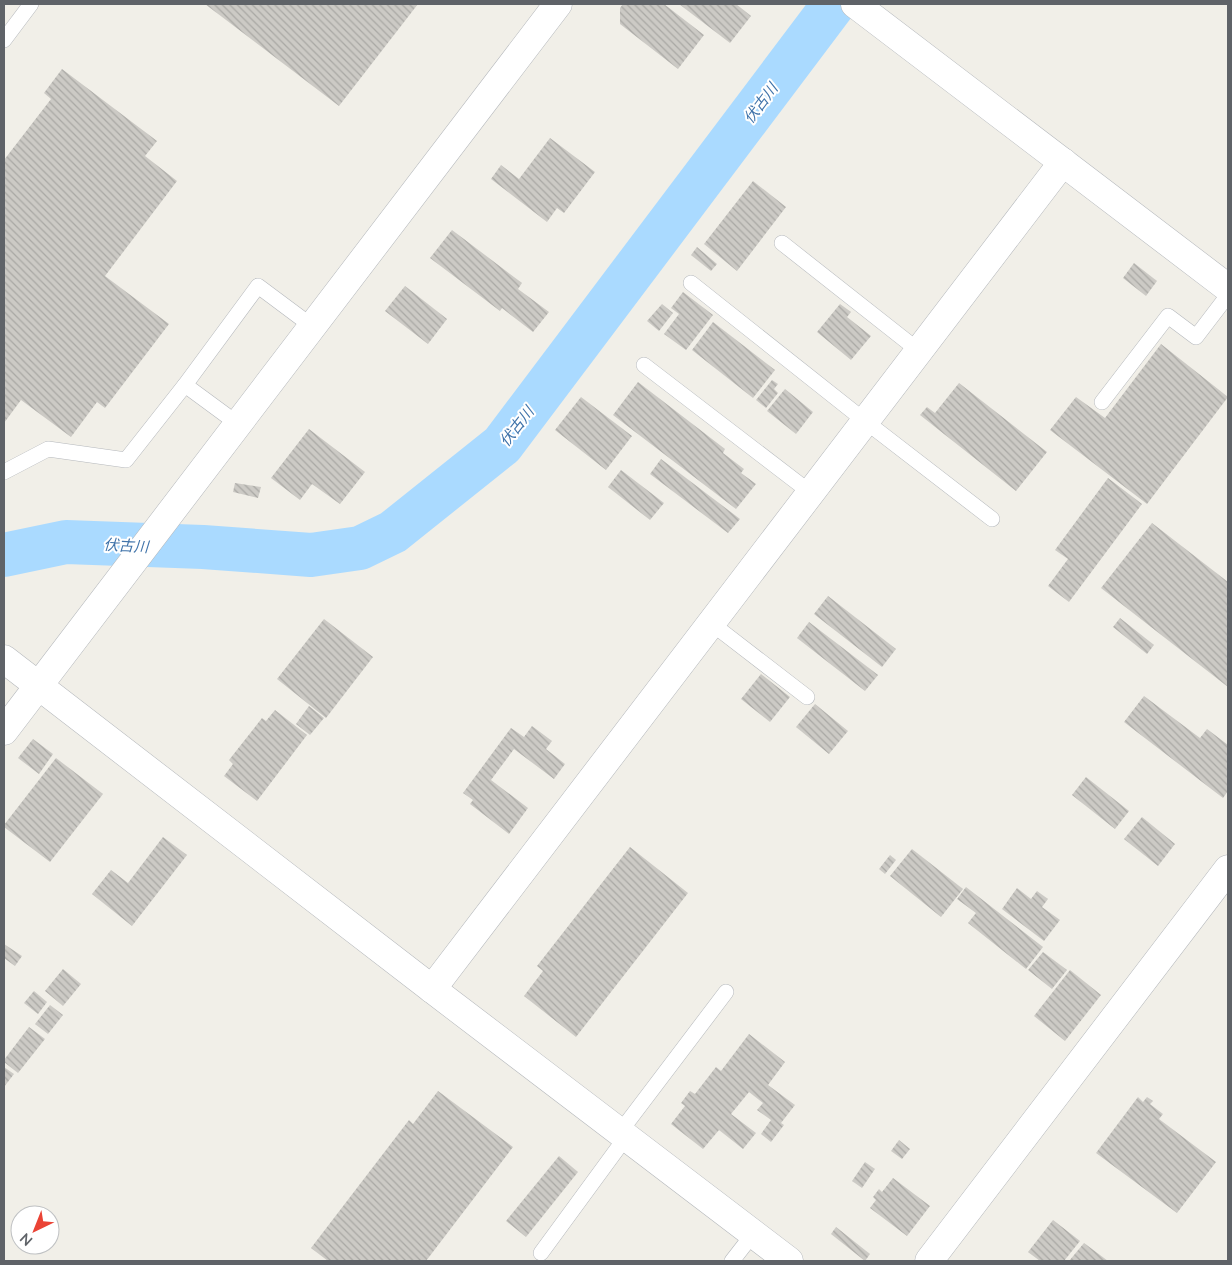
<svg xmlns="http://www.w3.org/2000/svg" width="1232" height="1265" font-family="Lato,'Noto Sans JP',sans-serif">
<defs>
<pattern id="building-back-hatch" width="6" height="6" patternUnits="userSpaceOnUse" patternTransform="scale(1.25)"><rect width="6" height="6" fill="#cccac5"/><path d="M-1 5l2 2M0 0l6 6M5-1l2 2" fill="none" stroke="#a9a8a4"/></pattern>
</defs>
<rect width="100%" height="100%" fill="#f1efe8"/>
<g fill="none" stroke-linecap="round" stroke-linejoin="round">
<polyline stroke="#aadaff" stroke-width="44" points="4,555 66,542 203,547 311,555 360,548 393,532 502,445 834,4"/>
</g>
<g fill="url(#building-back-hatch)">
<polygon points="205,4 418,4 339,106"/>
<polygon points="623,4 664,4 704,35 678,69 620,24 620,8"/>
<polygon points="679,4 736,4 751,16 730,43"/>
<polygon points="62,69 157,141 145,156 177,181 105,276 169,324 105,408 97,402 71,437 21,400 4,423 4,160 51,99 44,93"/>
<polygon points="550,138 595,172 564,213 557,208 547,222 491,179 501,165 519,179"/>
<polygon points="753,181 786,207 737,271 704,244"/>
<polygon points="452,230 522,283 518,289 549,312 533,332 502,308 500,311 430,258"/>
<polygon points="697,247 717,264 711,271 691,255"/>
<polygon points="1134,263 1157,281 1146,296 1123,278"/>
<polygon points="405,286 447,319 428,344 385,311"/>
<polygon points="683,292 713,315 686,350 664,334 679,314 671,308"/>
<polygon points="662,304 673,313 659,331 647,321"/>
<polygon points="840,304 851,312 847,317 871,336 851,360 817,332"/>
<polygon points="713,322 775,370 753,398 692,350"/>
<polygon points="1161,344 1228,397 1147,504 1050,430 1076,397 1105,418"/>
<polygon points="772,380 778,384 774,389 778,393 766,408 756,400"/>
<polygon points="638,382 725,449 723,453 744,469 741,473 756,484 736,509 613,415"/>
<polygon points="959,383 1047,452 1016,491 920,415 927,407 935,413"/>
<polygon points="785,389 813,412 796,434 767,411"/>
<polygon points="581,397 632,436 606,470 555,430"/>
<polygon points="309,429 365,472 340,504 312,484 300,500 271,478"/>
<polygon points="661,459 740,519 728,533 650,474"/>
<polygon points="621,470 664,503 650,520 608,487"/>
<polygon points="1108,478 1142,504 1069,602 1048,586 1068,559 1055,550"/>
<polygon points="235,483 261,487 258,498 233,492"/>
<polygon points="1152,523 1228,582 1228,687 1101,588"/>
<polygon points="828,596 896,649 882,667 814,614"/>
<polygon points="1120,618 1154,645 1147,654 1113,627"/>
<polygon points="324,619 373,657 326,718 277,679"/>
<polygon points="809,622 878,675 865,691 797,638"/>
<polygon points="761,674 790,697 770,722 741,699"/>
<polygon points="1144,696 1200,738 1207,729 1228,745 1228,791 1223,798 1124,722"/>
<polygon points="815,704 848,731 829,754 796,727"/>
<polygon points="309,706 324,718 310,735 296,724"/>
<polygon points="275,710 307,735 257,801 224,776 233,764 229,760 262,718 266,721"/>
<polygon points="532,726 552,741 546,749 565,764 554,779 514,749 491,780 528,808 509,834 470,804 473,800 463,793 511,728 524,737"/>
<polygon points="33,739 53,754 39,774 18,758"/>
<polygon points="56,758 103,794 50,862 4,827 4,825"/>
<polygon points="1086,777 1129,811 1115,829 1072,795"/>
<polygon points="1142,817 1175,844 1158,866 1124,839"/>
<polygon points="163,837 187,855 132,926 92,894 111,870 128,883"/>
<polygon points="630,847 688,893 576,1037 524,996 543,971 537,966"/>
<polygon points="912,849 963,889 941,917 890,876"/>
<polygon points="890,855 896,860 885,874 879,869"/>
<polygon points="966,887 1043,947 1026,969 968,923 976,913 957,899"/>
<polygon points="1017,888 1031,899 1037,891 1048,899 1042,907 1060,920 1044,941 1002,909"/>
<polygon points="4,944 22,956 15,966 4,958"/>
<polygon points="1043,952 1067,970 1052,989 1028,970"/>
<polygon points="63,969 81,984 63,1006 45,991"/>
<polygon points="1070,970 1101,995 1065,1041 1034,1016"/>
<polygon points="34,991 47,1002 38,1014 24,1003"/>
<polygon points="50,1005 63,1015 48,1034 35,1024"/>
<polygon points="29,1027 45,1039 18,1073 4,1062 4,1060"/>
<polygon points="749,1034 785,1062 768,1085 795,1105 781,1123 784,1125 771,1142 761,1134 771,1120 757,1110 763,1103 749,1092 731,1114 756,1133 743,1149 719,1130 703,1149 671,1124 685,1106 681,1103 690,1091 695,1094 716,1067 721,1071"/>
<polygon points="4,1067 14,1074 4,1087"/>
<polygon points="438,1091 513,1147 426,1261 328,1261 311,1248 409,1120 413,1124"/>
<polygon points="1138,1097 1143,1102 1147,1097 1153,1101 1150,1104 1163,1114 1159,1119 1216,1162 1177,1213 1096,1153"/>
<polygon points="899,1140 910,1149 902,1159 891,1151"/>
<polygon points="559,1156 578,1172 526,1237 506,1221"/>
<polygon points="865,1162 875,1169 862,1188 852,1181"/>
<polygon points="893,1178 930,1206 907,1236 870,1208 876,1200 873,1197 879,1189 882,1192"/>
<polygon points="1053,1220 1080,1241 1064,1261 1040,1261 1028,1252"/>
<polygon points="836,1227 870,1254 865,1261 831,1234"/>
<polygon points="1084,1243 1108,1261 1069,1261"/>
</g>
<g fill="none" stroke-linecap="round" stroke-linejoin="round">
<g stroke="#b5b8bc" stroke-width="16">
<g id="service">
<polyline points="4,40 31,4"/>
<polyline points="782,243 919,351"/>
<polyline points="691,283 865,421 992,519"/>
<polyline points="644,365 811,493"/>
<polyline points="1102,402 1168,316 1196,337 1228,295"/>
<polyline points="238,424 185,385 258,286 313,327"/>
<polyline points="4,472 48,449 126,460 185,385"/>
<polyline points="711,623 807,697"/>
<polyline points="620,1132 726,992"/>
<polyline points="541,1253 626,1137"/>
<polyline points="732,1261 753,1234"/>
</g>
</g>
<g stroke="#b5b8bc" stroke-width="29">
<g id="minor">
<polyline points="855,4 1228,288"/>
<polyline points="4,659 432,989 789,1261"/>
<polyline points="4,731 558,4"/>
<polyline points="432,989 1063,162"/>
<polyline points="929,1261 1228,869"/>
</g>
</g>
<use href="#service" stroke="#fff" stroke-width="15"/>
<use href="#minor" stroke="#fff" stroke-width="28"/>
</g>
<g text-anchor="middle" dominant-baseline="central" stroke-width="4" stroke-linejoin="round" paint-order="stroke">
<g font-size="15" font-style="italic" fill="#4174aa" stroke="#fff">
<text transform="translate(760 103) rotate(-53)">伏古川</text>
<text transform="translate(516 426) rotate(-52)">伏古川</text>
<text transform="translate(126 545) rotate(3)">伏古川</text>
</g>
</g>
<rect width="1232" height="1265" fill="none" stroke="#5f6368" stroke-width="10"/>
<g transform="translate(35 1230) rotate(223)"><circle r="24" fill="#ffffff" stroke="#bfc1c3"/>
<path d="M0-4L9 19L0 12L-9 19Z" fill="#ea4335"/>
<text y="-8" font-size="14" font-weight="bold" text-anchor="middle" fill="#5f6368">N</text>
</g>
</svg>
